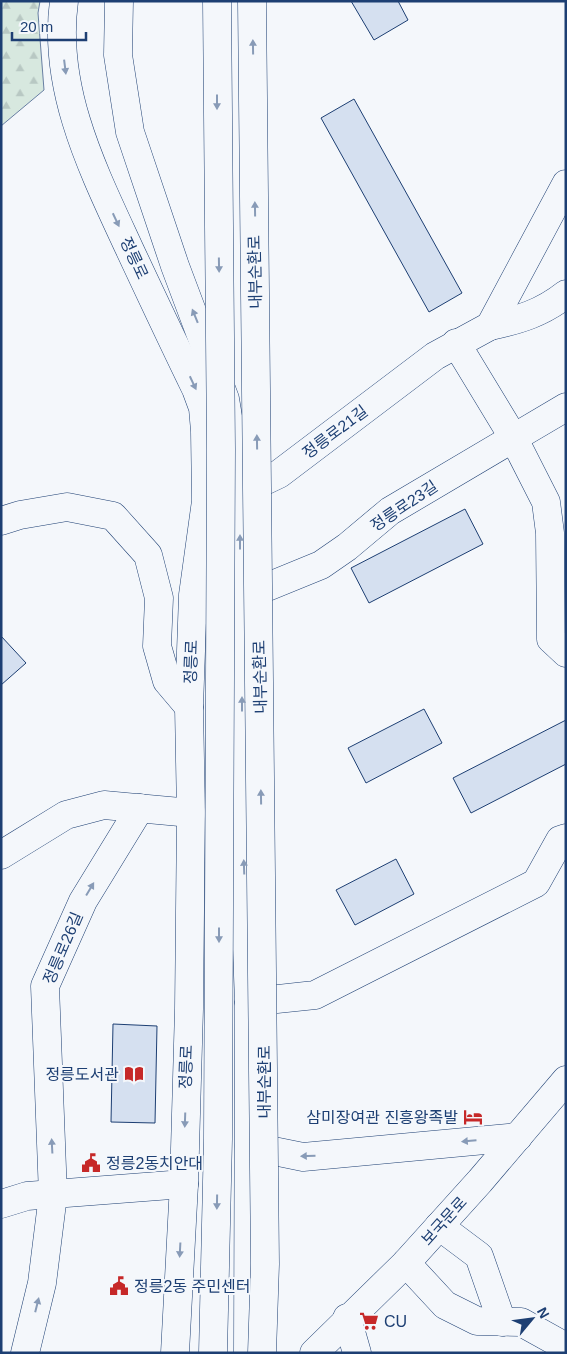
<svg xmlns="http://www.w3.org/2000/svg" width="567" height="1354" font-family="Arial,'Noto Sans KR',sans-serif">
<defs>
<pattern id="forest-firs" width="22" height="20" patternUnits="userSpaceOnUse" patternTransform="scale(1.25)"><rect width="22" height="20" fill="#d7e8df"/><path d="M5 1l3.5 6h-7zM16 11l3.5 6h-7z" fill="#b8c8c3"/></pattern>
</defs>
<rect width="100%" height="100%" fill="#f4f7fb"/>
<polygon fill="url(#forest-firs)" stroke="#687fa3" points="1,1 40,1 38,13 44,90 1,126"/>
<g fill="#d5e0f0" stroke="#1d3f73">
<polygon points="351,1 398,1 408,20 374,40"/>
<polygon points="354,99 462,293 429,312 321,118"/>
<polygon points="465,509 483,544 369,603 351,568"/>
<polygon points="1,636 26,663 1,685"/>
<polygon points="424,709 442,743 366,783 348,748"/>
<polygon points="566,720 566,764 471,813 453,778"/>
<polygon points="396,859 414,894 355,925 336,890"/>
<polygon points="113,1024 157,1026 155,1123 111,1122"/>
</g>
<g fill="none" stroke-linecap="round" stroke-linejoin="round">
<g stroke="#1d3f73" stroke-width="29">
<g id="minor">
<path d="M490 326C519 320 542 313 566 294"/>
<polyline points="456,343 513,437 546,502 550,533 551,639 566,653"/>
<polyline points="237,494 279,474 435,356 490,326 566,184"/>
<polyline points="1,521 20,515 67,507 113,516 148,555 159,598 157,646 167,681 189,707"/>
<polyline points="240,598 321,565 347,547 390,511 566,407"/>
<polyline points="1,855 66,815 104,805 191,813"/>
<polyline points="249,1002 315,995 536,883 560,840 566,838"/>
<polyline points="1,1204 27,1196 184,1184"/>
<polyline points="439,1226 479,1256 502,1322"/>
<polyline points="406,1263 445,1305 477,1321 521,1322 566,1347"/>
<polyline points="347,1318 357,1353"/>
<polyline points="25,1353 42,1283 53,1195 45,986 83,901 140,808"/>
</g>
</g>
<g stroke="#1d3f73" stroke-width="29">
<g id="major">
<path d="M64 1C52 89 93 170 129 248 151 295 173 342 196 389L203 408 205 431 206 501 193 595 189 707 191 813 189 1009 184 1184 175 1353"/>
<polyline points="119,1 118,55 130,132 175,266 225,399 241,493 242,816 249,1002 248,1353"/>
<polyline points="249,1146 303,1157 518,1137"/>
<polyline points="314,1353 406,1263 480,1181 566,1080"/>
</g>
</g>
<use href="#minor" stroke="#f4f7fb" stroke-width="28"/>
<use href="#major" stroke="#f4f7fb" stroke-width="28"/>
<g stroke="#1d3f73" stroke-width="29" stroke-linecap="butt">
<g id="highway-bridge">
<polyline points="252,1 265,1264 262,1353"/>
<polyline points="213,1353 218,1139 221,449 217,1"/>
</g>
</g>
<use href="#highway-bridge" stroke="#f4f7fb" stroke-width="28"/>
</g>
<defs><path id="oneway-solid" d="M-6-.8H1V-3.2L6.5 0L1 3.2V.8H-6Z" transform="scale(1.25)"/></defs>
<g fill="#889bb7">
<use href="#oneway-solid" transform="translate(253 47) rotate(-91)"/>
<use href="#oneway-solid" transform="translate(65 67) rotate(83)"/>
<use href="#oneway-solid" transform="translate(217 102) rotate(90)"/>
<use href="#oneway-solid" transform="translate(255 209) rotate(-91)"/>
<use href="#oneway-solid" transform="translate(116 220) rotate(65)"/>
<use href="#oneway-solid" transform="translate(219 265) rotate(89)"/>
<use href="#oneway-solid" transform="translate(195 316) rotate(-112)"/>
<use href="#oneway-solid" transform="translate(193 383) rotate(65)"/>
<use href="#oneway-solid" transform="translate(257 442) rotate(-91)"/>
<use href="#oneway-solid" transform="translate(240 542) rotate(-90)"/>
<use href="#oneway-solid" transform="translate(242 704) rotate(-90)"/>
<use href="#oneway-solid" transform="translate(261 797) rotate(-91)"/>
<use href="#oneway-solid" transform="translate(244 867) rotate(-92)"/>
<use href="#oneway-solid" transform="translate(90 889) rotate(-59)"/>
<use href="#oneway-solid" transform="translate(219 935) rotate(90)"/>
<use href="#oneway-solid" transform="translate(185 1120) rotate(92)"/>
<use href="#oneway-solid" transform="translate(469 1141) rotate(175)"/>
<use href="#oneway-solid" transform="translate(52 1146) rotate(-93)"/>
<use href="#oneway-solid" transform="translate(308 1156) rotate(178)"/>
<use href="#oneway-solid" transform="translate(217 1202) rotate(91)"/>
<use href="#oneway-solid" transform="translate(180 1250) rotate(93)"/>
<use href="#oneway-solid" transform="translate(37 1305) rotate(-76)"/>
</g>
<defs>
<g id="library-bare" transform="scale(1.5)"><path d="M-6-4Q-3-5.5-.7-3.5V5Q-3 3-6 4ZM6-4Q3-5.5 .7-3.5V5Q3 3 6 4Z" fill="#c62828" stroke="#f4f7fb" stroke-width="2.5" paint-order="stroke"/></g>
<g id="hotel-bare" transform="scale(1.5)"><path d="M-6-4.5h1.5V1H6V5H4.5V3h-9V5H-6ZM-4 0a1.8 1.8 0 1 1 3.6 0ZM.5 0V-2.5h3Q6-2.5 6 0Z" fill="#c62828" stroke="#f4f7fb" stroke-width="2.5" paint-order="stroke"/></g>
<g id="civic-bare" transform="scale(1.5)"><path d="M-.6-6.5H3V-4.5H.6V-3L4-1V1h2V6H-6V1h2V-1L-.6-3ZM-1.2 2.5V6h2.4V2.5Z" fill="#c62828" stroke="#f4f7fb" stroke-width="2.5" paint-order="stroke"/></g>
<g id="supermarket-bare" transform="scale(1.5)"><path d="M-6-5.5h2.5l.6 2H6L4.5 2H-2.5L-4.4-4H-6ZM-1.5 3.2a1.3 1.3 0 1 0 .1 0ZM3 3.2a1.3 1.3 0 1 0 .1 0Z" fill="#c62828" stroke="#f4f7fb" stroke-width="2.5" paint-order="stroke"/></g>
</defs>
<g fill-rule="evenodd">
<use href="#library-bare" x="134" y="1074"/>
<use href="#hotel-bare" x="473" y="1117"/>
<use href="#civic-bare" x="91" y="1163"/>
<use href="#civic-bare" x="119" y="1286"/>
<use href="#supermarket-bare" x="369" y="1321"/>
</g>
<g text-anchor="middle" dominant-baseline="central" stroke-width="4" stroke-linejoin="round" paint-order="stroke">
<g font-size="16" fill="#1d3f73" stroke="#f4f7fb">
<text transform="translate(134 258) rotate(65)">정릉로</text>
<text transform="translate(255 272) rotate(-91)">내부순환로</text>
<text transform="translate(335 432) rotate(-37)">정릉로21길</text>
<text transform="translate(404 506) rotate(-34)">정릉로23길</text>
<text transform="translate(191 662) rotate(-88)">정릉로</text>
<text transform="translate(260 677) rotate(-91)">내부순환로</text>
<text transform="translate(63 948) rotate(-67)">정릉로26길</text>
<text transform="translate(186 1067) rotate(-88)">정릉로</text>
<text transform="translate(264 1082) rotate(-90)">내부순환로</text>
<text transform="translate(444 1221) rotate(-48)">보국문로</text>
</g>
<g font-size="16" fill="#1d3f73" stroke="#f4f7fb" text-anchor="start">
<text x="119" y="1074" text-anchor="end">정릉도서관</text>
<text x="458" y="1117" text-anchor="end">삼미장여관 진흥왕족발</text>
<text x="106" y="1163">정릉2동치안대</text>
<text x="134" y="1286">정릉2동 주민센터</text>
<text x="384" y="1321">CU</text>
</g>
</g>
<rect width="567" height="1354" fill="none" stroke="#1d3f73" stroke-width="5"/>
<g transform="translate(532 1319) rotate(61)" stroke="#f4f7fb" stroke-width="4" paint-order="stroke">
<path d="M0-4L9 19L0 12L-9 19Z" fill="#1d3f73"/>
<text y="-8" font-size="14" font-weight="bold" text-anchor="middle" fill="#1d3f73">N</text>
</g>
<path d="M12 32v8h74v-8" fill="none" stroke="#1d3f73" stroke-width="2.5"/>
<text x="20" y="32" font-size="15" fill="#1d3f73" stroke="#f4f7fb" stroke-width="4" paint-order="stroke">20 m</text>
</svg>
